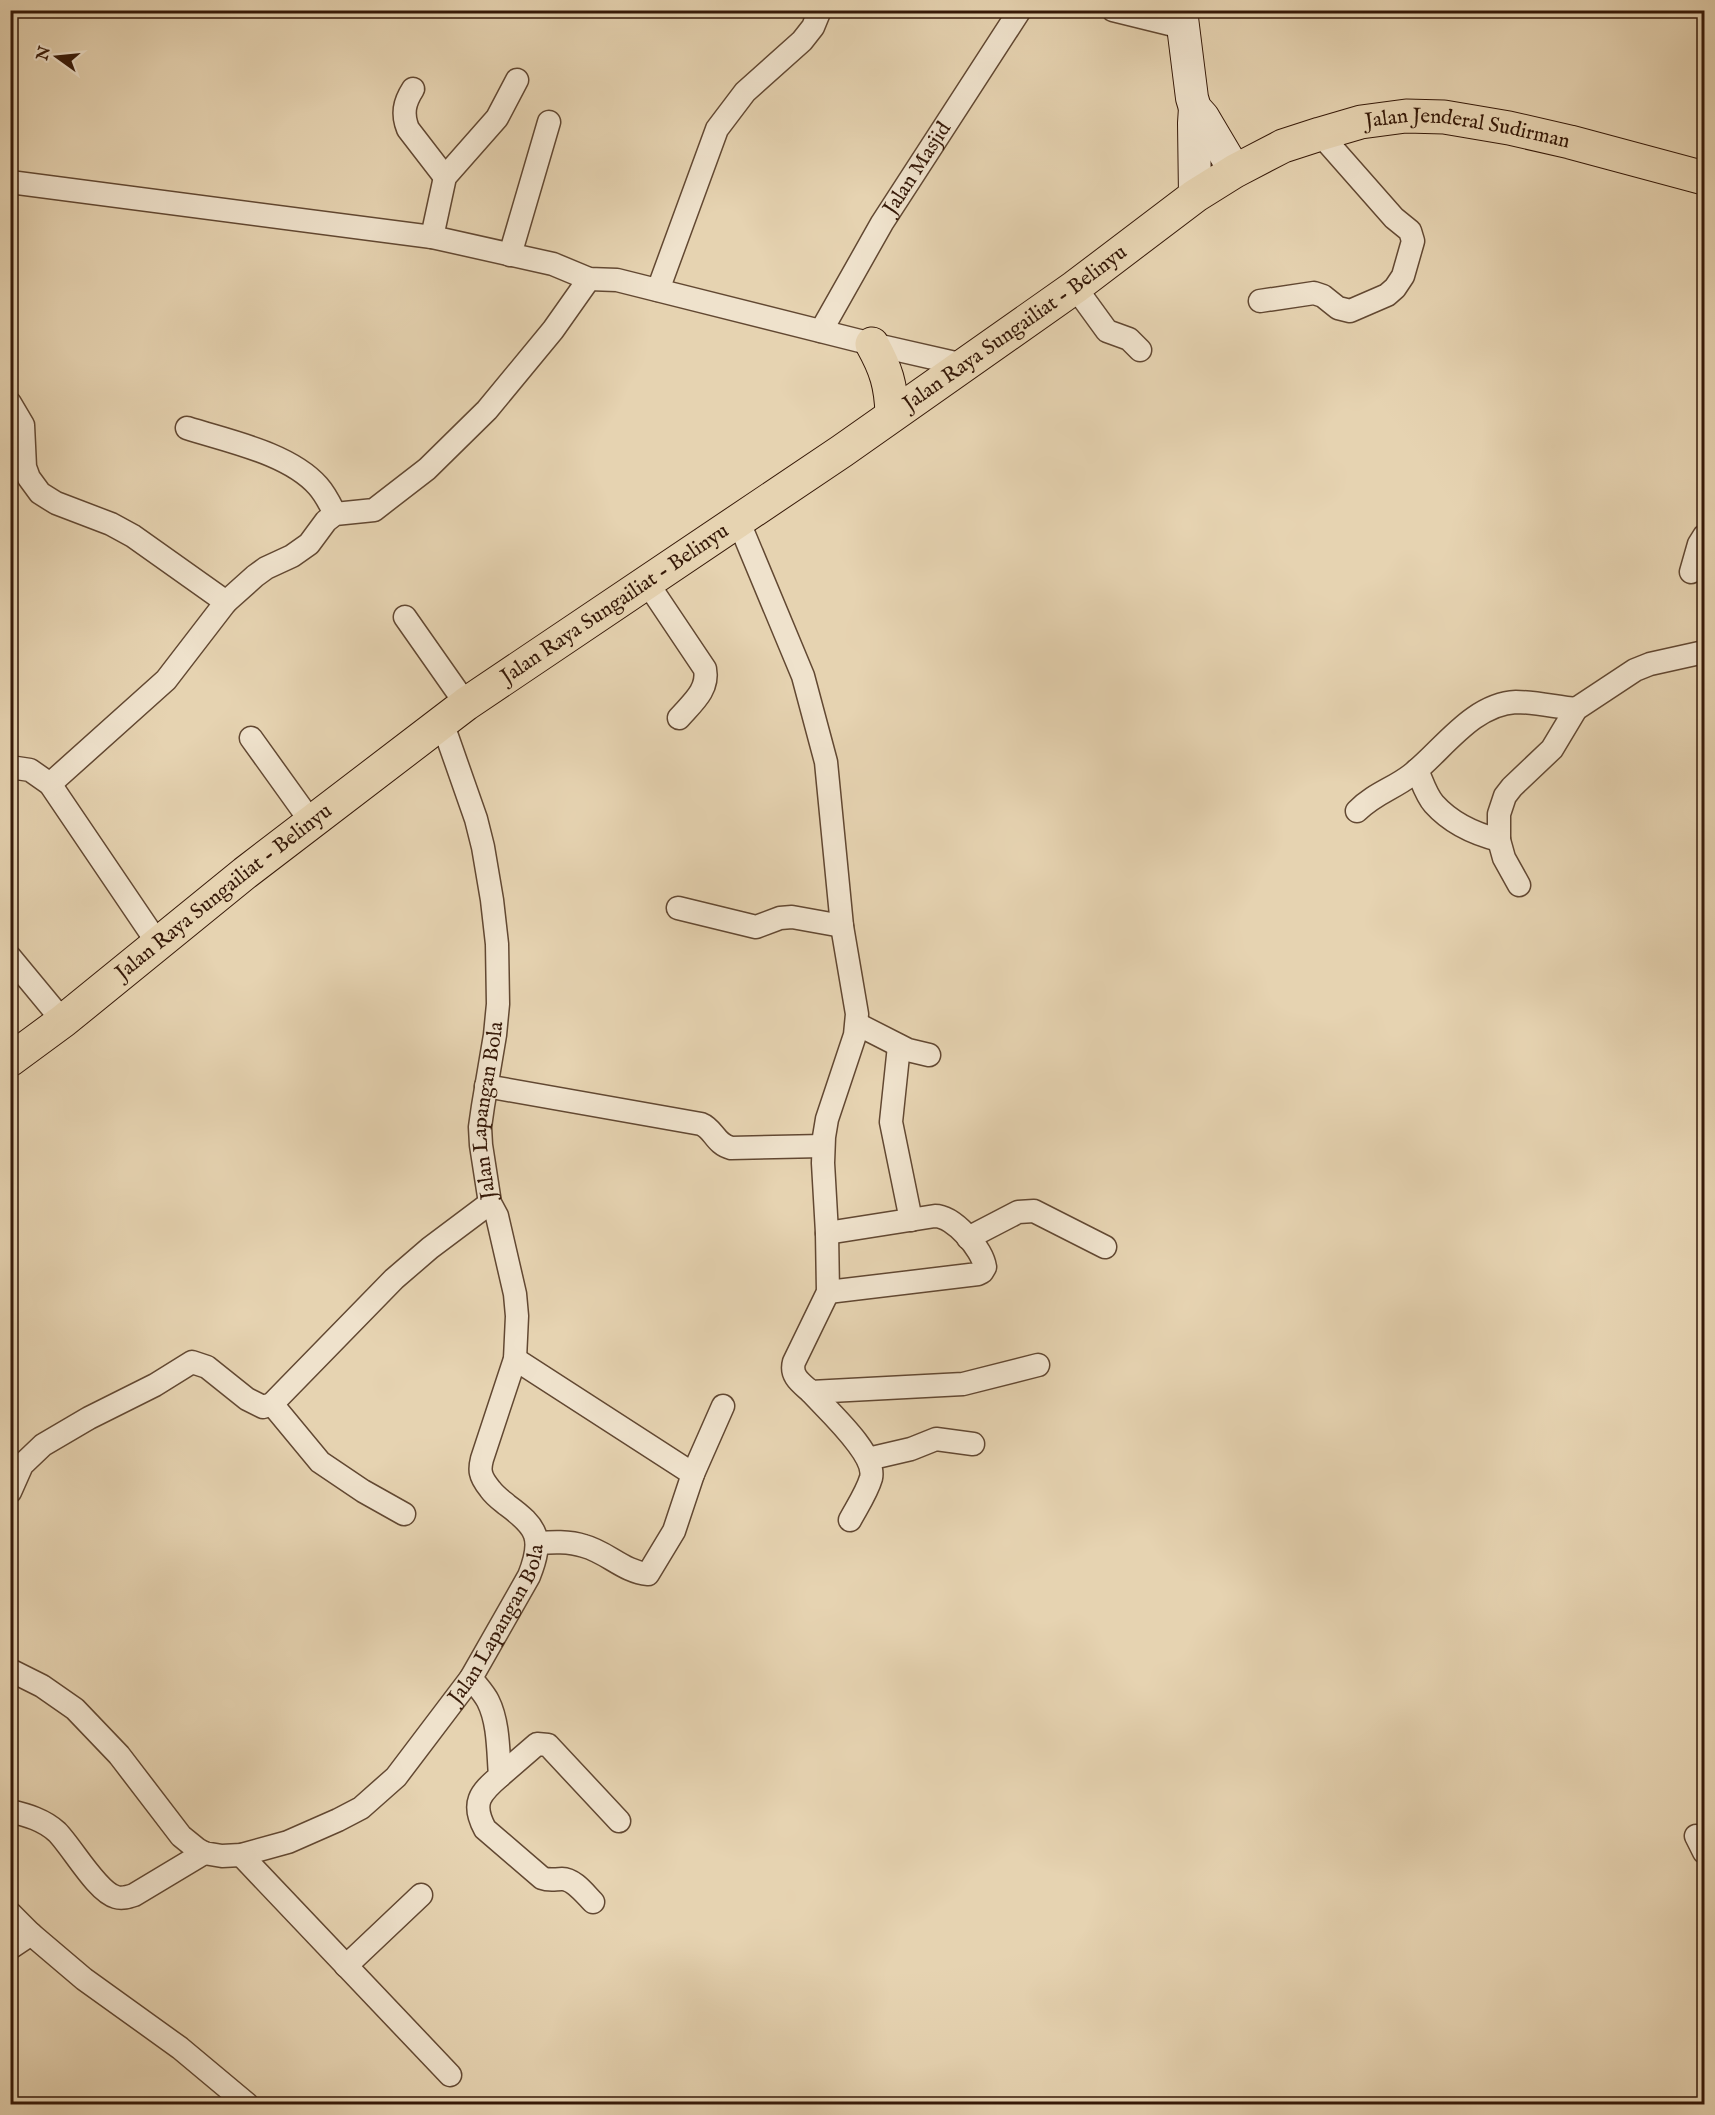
<svg xmlns="http://www.w3.org/2000/svg" width="1715" height="2115" font-family="'IM FELL English',serif">
<rect width="100%" height="100%" fill="#e6d3b1"/>
<filter id="stains"><feTurbulence type="fractalNoise" baseFrequency=".00333" numOctaves="4"/><feColorMatrix values="0 0 0 0 .2 0 0 0 0 .09 0 0 0 0 .02 0 0 0 .5 -.17"/></filter>
<radialGradient id="worn" r=".72"><stop offset=".6" stop-color="#630" stop-opacity="0"/><stop offset="1" stop-color="#630" stop-opacity=".3"/></radialGradient>
<g fill="none" stroke-linecap="round" stroke-linejoin="round">
<g stroke="#624832" stroke-width="25">
<g id="street">
<polyline points="1113,10 1182,27"/>
<path d="M413 89C404 103 402 114 408 129L445 177"/>
<polyline points="10,182 432,237 553,264 589,279 617,280 872,344 964,365"/>
<polyline points="432,237 445,177 497,118 517,80"/>
<polyline points="510,255 549,122"/>
<polyline points="1075,287 1107,331 1129,339 1140,350"/>
<polyline points="658,290 717,129 745,92 802,41 813,27 820,10"/>
<polyline points="1260,301 1314,293 1323,296 1338,308 1350,311 1387,295 1395,288 1403,276 1413,241 1410,231 1394,218 1320,134"/>
<path id="s1" d="M821 331 882 223 1020 10"/>
<polyline points="10,403 23,425 25,467 29,478 40,493 56,503 111,524 133,536 226,602"/>
<path d="M187 428C227 441 289 453 318 486 326 495 330 504 335 514"/>
<path d="M738 520 803 676 826 762 842 926 857 1014 855 1035 827 1119 824 1137 823 1163 827 1233 828 1292 794 1362C790 1376 801 1383 811 1392L963 1384 1038 1365"/>
<polyline points="1691,572 1699,544 1704,536"/>
<path d="M646 581 705 669C709 690 692 703 679 718"/>
<polyline points="405,617 466,704"/>
<polyline points="251,738 312,823"/>
<polyline points="10,767 30,770 50,784 159,945"/>
<path d="M1417 770C1422 781 1426 795 1434 804 1451 823 1475 834 1499 840"/>
<polyline points="50,784 166,680 226,602 255,576 266,568 292,556 309,544 326,521 335,514 374,510 427,469 487,410 553,330 589,279"/>
<path d="M1357 811C1375 793 1393 789 1411 775 1442 751 1472 704 1516 702 1535 702 1556 707 1576 709"/>
<polyline points="1519,885 1504,858 1499,840 1499,814 1505,796 1512,787 1552,749 1576,709 1635,670 1650,664 1704,652"/>
<polyline points="678,908 756,927 780,918 792,917 842,926"/>
<polyline points="10,957 63,1021"/>
<polyline points="857,1024 908,1050 929,1055"/>
<polyline points="899,1046 891,1122 911,1220"/>
<path d="M486 1086 701 1124C714 1129 715 1144 731 1148L823 1146"/>
<path d="M827 1233 935 1216C954 1216 982 1249 985 1267L982 1272 978 1274 828 1292"/>
<polyline points="968,1238 1018,1212 1034,1211 1105,1247"/>
<polyline points="515,1359 693,1474 723,1406"/>
<path d="M811 1392C826 1409 877 1454 871 1478 867 1492 857 1507 850 1520"/>
<polyline points="272,1404 320,1462 363,1491 404,1514"/>
<polyline points="868,1459 911,1449 936,1439 973,1444"/>
<polyline points="10,1492 22,1465 43,1445 89,1418 155,1385 192,1362 207,1367 247,1399 263,1407 272,1404 394,1279 430,1248 490,1203"/>
<path d="M537 1543C552 1542 569 1541 584 1546 607 1552 624 1572 648 1574L674 1531 693 1474"/>
<path id="s2" d="M10 1670 42 1686 75 1709 119 1755 181 1836 197 1849 204 1853 222 1856 241 1855 288 1842 338 1820 361 1808 396 1777 471 1678 529 1576C544 1538 537 1527 507 1505 501 1500 495 1496 490 1489 486 1484 482 1479 481 1473 480 1469 481 1463 482 1459L515 1359 517 1316 515 1294 497 1216 490 1203 481 1145 480 1127 483 1106 495 1035 498 1004 497 944 492 900 483 847 476 819 442 722"/>
<path d="M471 1678C477 1686 484 1693 488 1701 499 1723 498 1752 500 1776 480 1793 471 1803 485 1829L542 1878C550 1881 555 1879 562 1879 574 1879 585 1894 593 1902"/>
<polyline points="500,1776 537,1744 548,1745 619,1821"/>
<path d="M10 1811C27 1815 44 1820 57 1832 72 1847 97 1892 116 1897 122 1899 128 1897 134 1895L204 1853"/>
<polyline points="1696,1836 1704,1852"/>
<polyline points="241,1855 450,2075"/>
<polyline points="10,1913 31,1934 84,1979 180,2048 247,2104"/>
<polyline points="10,1948 31,1934"/>
<polyline points="346,1966 421,1895"/>
</g>
</g>
<g stroke="#361908" stroke-width="34">
<g id="secondary">
<polyline points="1181,10 1192,98 1195,108 1203,117 1235,171"/>
<polyline points="1195,196 1194,123 1195,108"/>
</g>
</g>
<g stroke="#361908" stroke-width="35">
<g id="highway">
<path d="M872 344C886 369 891 385 892 414"/>
<path id="s3" d="M10 1060 63 1021 245 873 466 704 842 451 1075 287 1195 196 1235 171 1283 146 1320 134 1361 122 1406 116 1444 117 1509 128 1570 142 1704 178"/>
</g>
</g>
<use href="#street" stroke="#efe2cc" stroke-width="22"/>
<use href="#secondary" stroke="#efe2cc" stroke-width="32"/>
<use href="#highway" stroke="#e6d3b1" stroke-width="33"/>
</g>
<g text-anchor="middle" dominant-baseline="central" stroke-width="5" stroke-linejoin="round" paint-order="stroke">
<g font-size="21" fill="#361908" stroke="#efe2cc">
<text stroke="none"><textPath href="#s3" startOffset="1758">Jalan Jenderal Sudirman</textPath></text>
<text stroke="none"><textPath href="#s1" startOffset="189">Jalan Masjid</textPath></text>
<text stroke="none"><textPath href="#s3" startOffset="1244">Jalan Raya Sungailiat - Belinyu</textPath></text>
<text stroke="none"><textPath href="#s3" startOffset="758">Jalan Raya Sungailiat - Belinyu</textPath></text>
<text stroke="none"><textPath href="#s3" startOffset="272">Jalan Raya Sungailiat - Belinyu</textPath></text>
<text stroke="none"><textPath href="#s2" startOffset="1224">Jalan Lapangan Bola</textPath></text>
<text stroke="none"><textPath href="#s2" startOffset="668">Jalan Lapangan Bola</textPath></text>
</g>
</g>
<rect width="1715" height="2115" fill="none" stroke="#e6d3b1" stroke-width="36"/>
<rect x="12" y="12" width="1691" height="2091" fill="none" stroke="#361908" stroke-width="3"/>
<rect x="18" y="18" width="1679" height="2079" fill="none" stroke="#361908" stroke-width="1.5"/>
<g transform="translate(57 57) rotate(285)" stroke="#efe2cc" stroke-width="4.5" paint-order="stroke">
<path d="M0-4.5L10 22L0 15L-10 22Z" fill="#361908"/>
<text y="-9" font-size="16" font-weight="bold" text-anchor="middle" fill="#361908">N</text>
</g>
<rect width="100%" height="100%" filter="url(#stains)"/>
<rect width="100%" height="100%" fill="url(#worn)"/>
</svg>
